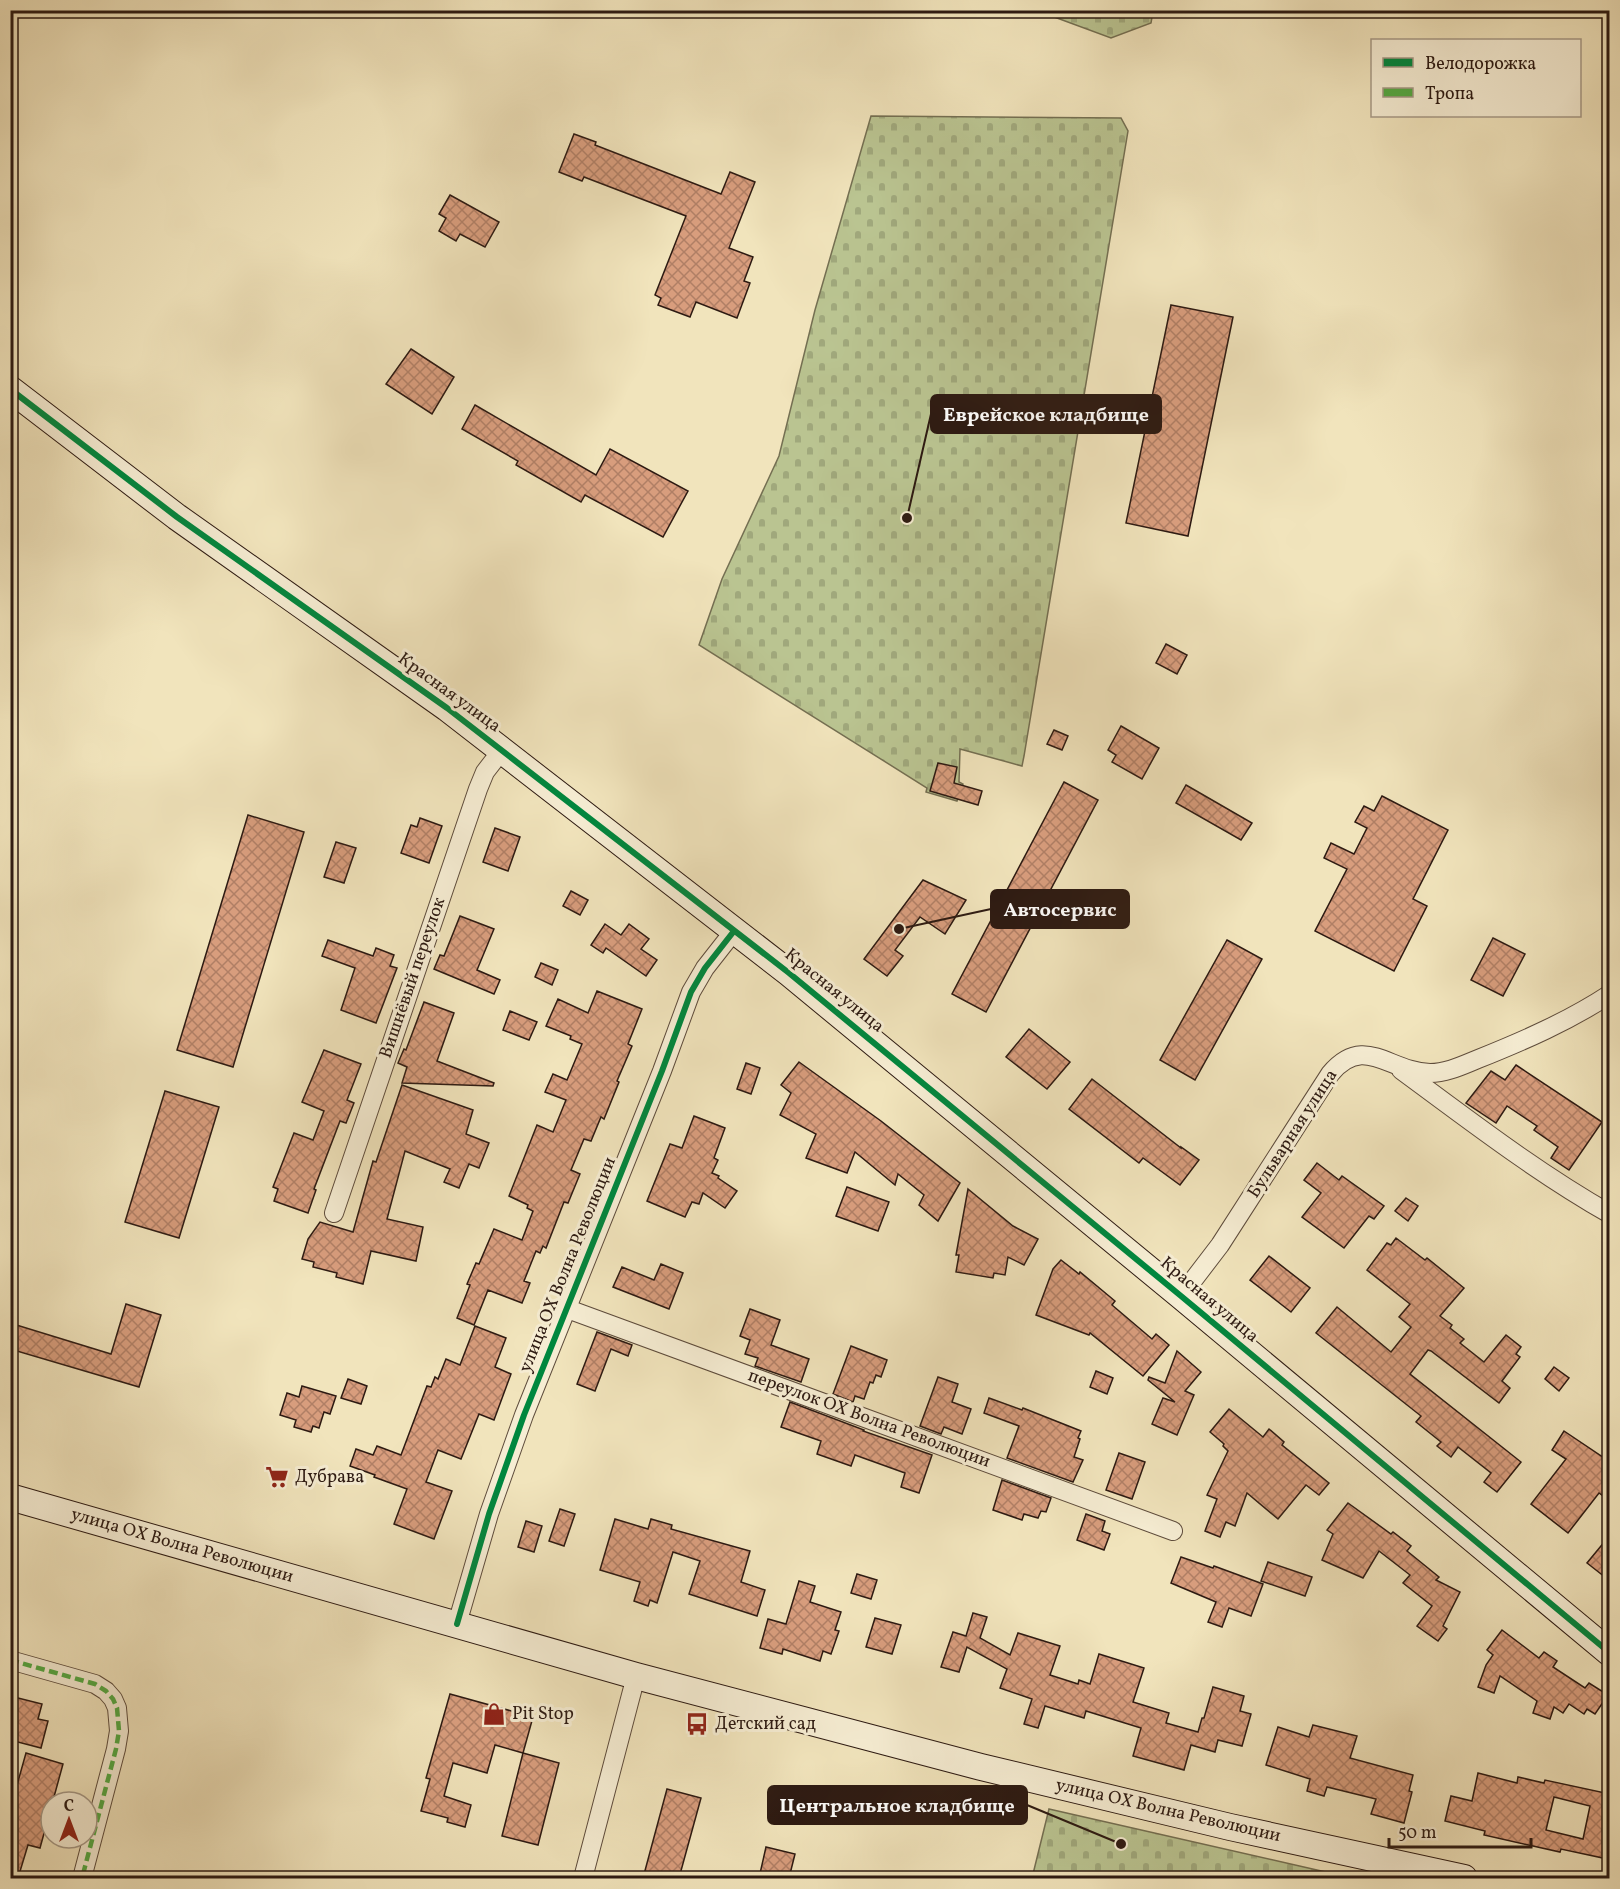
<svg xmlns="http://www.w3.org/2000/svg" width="1620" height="1889" font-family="Vollkorn,serif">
<defs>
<pattern id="cemetery-stones" width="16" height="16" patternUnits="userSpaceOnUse" patternTransform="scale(1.5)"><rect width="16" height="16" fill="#bac491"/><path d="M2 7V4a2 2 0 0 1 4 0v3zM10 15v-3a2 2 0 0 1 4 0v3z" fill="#a0a87c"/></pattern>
<pattern id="building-cross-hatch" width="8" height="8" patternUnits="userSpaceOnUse" patternTransform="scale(1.5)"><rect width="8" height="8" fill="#d89d7d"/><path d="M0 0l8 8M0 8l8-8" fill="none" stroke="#b07f65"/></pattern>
</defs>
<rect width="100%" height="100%" fill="#f1e4bc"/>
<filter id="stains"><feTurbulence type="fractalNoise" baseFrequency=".00333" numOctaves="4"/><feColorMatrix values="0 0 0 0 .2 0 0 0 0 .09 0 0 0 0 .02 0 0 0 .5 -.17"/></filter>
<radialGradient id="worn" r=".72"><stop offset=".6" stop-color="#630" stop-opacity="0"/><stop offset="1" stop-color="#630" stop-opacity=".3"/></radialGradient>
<g fill="url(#cemetery-stones)" stroke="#746f52" stroke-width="1.5">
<polygon points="1038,11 1153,11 1151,23 1111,38"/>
<polygon points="871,116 1121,118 1128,131 1024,756 1022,766 960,749 959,782 963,784 957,801 926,792 927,788 699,645 722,579 779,456 815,310"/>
<polygon points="1049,1809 1352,1878 1032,1878"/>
</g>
<g fill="url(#building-cross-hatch)" stroke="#2d1a12" stroke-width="1.5" fill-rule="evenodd">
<polygon points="574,134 596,142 595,145 721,194 730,172 755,182 729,248 753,257 744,281 750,283 737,318 696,302 690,317 658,305 661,298 655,295 686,216 584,177 582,181 559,172"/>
<polygon points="450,195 499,222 485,247 460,234 456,241 439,231 446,218 439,214"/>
<polygon points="1171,305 1233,317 1188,536 1126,523"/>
<polygon points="411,349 454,377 432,414 386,384"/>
<polygon points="475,405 596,475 610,449 688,491 663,537 585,495 581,502 516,465 518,461 462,429"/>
<polygon points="1166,644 1187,655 1177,674 1156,663"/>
<polygon points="1121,726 1159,748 1142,779 1112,762 1116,755 1108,750"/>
<polygon points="1054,730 1068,736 1062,750 1047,744"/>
<polygon points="938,763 957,767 954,783 982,791 978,805 930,791"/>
<polygon points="1064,782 1098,800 986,1012 952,994"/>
<polygon points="1186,785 1252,823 1241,840 1176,803"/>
<polygon points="1382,796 1448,830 1413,899 1427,906 1394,971 1315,931 1347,869 1324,858 1331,843 1354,854 1367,828 1355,822 1364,806 1374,811"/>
<polygon points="248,815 304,832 233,1067 177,1050"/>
<polygon points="420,818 442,826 429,863 401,853 411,825 417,827"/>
<polygon points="495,828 520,837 508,871 483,862"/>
<polygon points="336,842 356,848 344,883 324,877"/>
<polygon points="923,880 966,900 945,934 920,917 895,950 903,956 887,976 864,959"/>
<polygon points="571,891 588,900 580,915 563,906"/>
<polygon points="460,916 494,929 477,970 500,980 494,994 434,969 440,955 444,956"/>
<polygon points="605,924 621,935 629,924 649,939 641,949 657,960 646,976 606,948 603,953 591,945"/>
<polygon points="1493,938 1525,954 1503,996 1471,980"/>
<polygon points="328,940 373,956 376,948 394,955 390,966 397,968 376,1023 341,1010 355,968 322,956"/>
<polygon points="1227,940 1262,959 1195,1080 1160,1060"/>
<polygon points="541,963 558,970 552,985 535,977"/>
<polygon points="597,991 642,1009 628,1044 632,1046 617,1081 619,1082 604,1119 601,1117 591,1141 584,1139 571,1170 580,1174 568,1203 564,1202 546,1248 543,1246 540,1253 536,1251 524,1281 530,1283 522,1303 488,1290 474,1325 457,1318 470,1285 467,1284 476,1263 479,1264 494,1229 522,1240 533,1211 527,1208 528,1205 509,1196 537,1125 553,1132 566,1100 545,1092 553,1074 567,1080 582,1044 570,1039 571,1036 546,1026 558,999 588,1013"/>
<polygon points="424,1002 454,1013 437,1061 494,1083 493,1086 402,1083 407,1067 398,1063 404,1049 406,1050"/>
<polygon points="510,1011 537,1022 529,1040 503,1030"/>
<polygon points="1029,1029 1070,1062 1047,1089 1006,1057"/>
<polygon points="324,1050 361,1064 347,1100 354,1103 346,1123 340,1121 314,1189 316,1190 308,1213 274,1201 278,1189 273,1187 294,1133 313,1140 324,1111 302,1102"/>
<polygon points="799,1062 881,1121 960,1183 938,1221 919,1205 924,1195 898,1174 895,1185 855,1152 847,1173 806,1158 816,1134 780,1115 791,1093 781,1085"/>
<polygon points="746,1063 760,1068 751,1094 737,1089"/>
<polygon points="1516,1065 1602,1122 1569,1170 1551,1158 1558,1147 1534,1130 1537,1126 1507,1106 1496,1123 1466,1103 1491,1071 1505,1080"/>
<polygon points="1092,1079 1181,1148 1181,1147 1199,1160 1180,1185 1143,1158 1139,1163 1069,1109"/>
<polygon points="402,1085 473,1110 466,1134 489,1143 479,1168 469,1164 459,1188 444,1182 450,1169 405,1151 387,1219 423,1227 416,1261 371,1251 363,1284 336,1277 337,1273 313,1267 314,1262 302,1259 308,1239 320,1222 353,1232 373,1161 376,1162"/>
<polygon points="165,1091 219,1107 179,1238 125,1222"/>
<polygon points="694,1116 725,1128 714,1158 718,1160 712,1173 719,1176 718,1178 737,1191 725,1208 703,1193 699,1204 692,1202 685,1217 647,1201 670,1144 682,1148"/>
<polygon points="1317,1163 1339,1180 1342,1176 1384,1206 1374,1219 1369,1216 1344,1248 1302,1217 1321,1193 1304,1180"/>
<polygon points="847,1187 889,1202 878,1231 836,1216"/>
<polygon points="968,1189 1013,1226 1038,1239 1024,1265 1008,1257 1005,1275 994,1273 993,1278 956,1272 959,1255 956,1255"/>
<polygon points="1406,1198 1418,1206 1408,1221 1395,1211"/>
<polygon points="1396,1238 1425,1260 1427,1258 1464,1288 1440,1316 1452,1325 1450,1328 1464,1339 1460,1343 1484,1362 1506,1335 1521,1347 1516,1354 1520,1357 1502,1381 1510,1388 1499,1403 1431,1351 1428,1350 1410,1374 1521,1462 1497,1492 1484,1482 1491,1473 1458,1447 1451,1457 1437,1446 1441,1442 1416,1422 1421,1416 1316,1333 1337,1307 1391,1352 1411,1327 1399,1317 1410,1304 1367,1270 1387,1243 1391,1245"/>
<polygon points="1269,1256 1310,1288 1291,1312 1250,1280"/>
<polygon points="1061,1260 1079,1274 1080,1272 1115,1301 1112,1305 1152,1339 1156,1334 1169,1345 1143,1376 1090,1333 1089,1335 1036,1315 1053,1269"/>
<polygon points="661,1264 683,1273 669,1309 613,1287 622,1267 654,1280"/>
<polygon points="126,1304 161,1315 139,1387 10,1349 10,1323 111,1354"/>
<polygon points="750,1309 780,1320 771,1345 809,1359 801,1382 755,1366 758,1358 745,1354 750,1340 740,1336"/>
<polygon points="475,1326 506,1338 495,1367 511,1374 494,1420 479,1414 461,1459 438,1450 426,1482 452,1491 434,1539 394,1524 407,1489 374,1477 375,1475 350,1466 356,1449 373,1455 377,1446 401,1455 427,1386 431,1387 435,1377 438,1379 446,1359 460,1365"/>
<polygon points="597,1332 632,1345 628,1356 611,1349 595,1391 577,1384"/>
<polygon points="851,1346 887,1360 881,1377 876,1375 873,1383 870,1382 864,1399 855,1396 853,1402 833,1394"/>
<polygon points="1177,1351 1201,1372 1185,1391 1194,1395 1177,1435 1152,1424 1163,1398 1175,1402 1148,1380 1149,1377 1165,1383"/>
<polygon points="1554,1367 1569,1378 1559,1391 1545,1379"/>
<polygon points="1096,1371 1113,1378 1107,1394 1090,1387"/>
<polygon points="938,1377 958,1384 952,1402 971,1409 962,1434 944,1427 941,1434 920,1426"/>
<polygon points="348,1379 367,1386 361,1404 341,1398"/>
<polygon points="302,1386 336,1396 330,1414 324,1412 319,1428 313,1426 311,1432 294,1427 296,1420 280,1415 287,1393 299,1397"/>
<polygon points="989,1398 1022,1410 1023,1408 1081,1431 1078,1438 1080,1439 1074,1457 1083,1460 1073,1482 1007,1458 1019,1426 984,1413"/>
<polygon points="790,1402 864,1430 863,1431 932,1455 919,1493 901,1487 905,1473 855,1455 851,1466 817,1454 821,1441 781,1427"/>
<polygon points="1229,1409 1263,1437 1269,1429 1284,1442 1282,1445 1329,1483 1319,1495 1306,1485 1278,1519 1247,1493 1235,1526 1226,1522 1220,1537 1205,1531 1217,1499 1207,1495 1228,1451 1223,1446 1224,1444 1210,1432"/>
<polygon points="1564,1431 1610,1462 1610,1501 1599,1493 1568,1533 1531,1504 1566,1459 1552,1450"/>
<polygon points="1119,1453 1145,1462 1132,1499 1106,1490"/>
<polygon points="1002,1480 1051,1498 1046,1512 1041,1511 1038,1518 1024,1514 1022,1520 993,1510"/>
<polygon points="1348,1503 1391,1534 1393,1532 1411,1546 1407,1551 1439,1577 1436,1580 1460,1592 1443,1626 1447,1629 1438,1641 1417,1626 1432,1606 1403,1583 1410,1575 1379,1551 1363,1578 1322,1560 1333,1534 1327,1530"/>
<polygon points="560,1509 575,1514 564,1546 549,1541"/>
<polygon points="1086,1514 1105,1521 1102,1531 1110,1534 1104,1550 1077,1540"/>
<polygon points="615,1519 648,1529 651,1519 672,1525 671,1529 750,1551 741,1582 765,1590 757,1616 689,1594 700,1561 673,1552 657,1603 650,1600 648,1606 634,1601 640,1582 600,1570"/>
<polygon points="526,1521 542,1526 534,1552 518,1547"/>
<polygon points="1610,1535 1610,1581 1587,1563"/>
<polygon points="1181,1557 1213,1568 1214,1566 1263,1584 1251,1616 1229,1608 1222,1627 1208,1622 1216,1602 1171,1583"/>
<polygon points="1268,1562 1312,1577 1305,1596 1261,1581"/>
<polygon points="857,1574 877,1580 871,1599 851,1593"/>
<polygon points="799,1581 815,1586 810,1602 841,1612 835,1630 839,1631 831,1654 823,1651 820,1661 783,1649 782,1654 760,1648 768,1619 786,1624"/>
<polygon points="973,1613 987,1617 980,1638 1010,1655 1018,1633 1060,1646 1050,1675 1078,1684 1079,1680 1090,1684 1099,1654 1144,1668 1133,1702 1169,1713 1166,1723 1198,1732 1202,1718 1204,1718 1213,1687 1244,1696 1240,1711 1251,1714 1242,1746 1218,1740 1215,1752 1191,1745 1184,1770 1133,1756 1141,1728 1086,1711 1084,1718 1045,1706 1038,1728 1024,1724 1032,1699 1000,1688 1007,1669 967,1647 959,1672 941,1667 953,1632 966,1636"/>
<polygon points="875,1618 901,1625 892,1654 866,1647"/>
<polygon points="1502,1630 1539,1658 1544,1652 1557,1661 1553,1667 1585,1688 1589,1683 1608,1695 1595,1714 1587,1709 1584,1714 1569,1704 1563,1713 1554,1707 1550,1719 1533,1713 1537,1701 1500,1676 1494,1693 1478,1687 1486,1665 1493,1655 1487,1650"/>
<polygon points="450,1694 533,1717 523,1753 495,1745 487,1773 453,1763 444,1796 471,1805 465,1827 447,1822 448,1818 421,1811 430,1779 426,1778"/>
<polygon points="10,1696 42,1704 38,1719 48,1721 41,1748 10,1740"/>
<polygon points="1313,1725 1357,1736 1350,1758 1413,1775 1409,1791 1412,1792 1404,1823 1371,1814 1376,1799 1327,1787 1324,1796 1307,1791 1310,1779 1266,1765 1278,1727 1309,1737"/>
<polygon points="26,1753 63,1764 40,1848 28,1845 18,1878 10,1878 10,1810"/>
<polygon points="523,1753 559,1763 538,1845 502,1836"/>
<path d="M1478 1773 1517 1783 1518 1777 1544 1783 1545 1780 1610 1794V1843H1606L1603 1858 1561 1849 1560 1852 1484 1835 1485 1831 1445 1821 1451 1796 1472 1801ZM1554 1797 1590 1806 1583 1839 1546 1830Z"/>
<polygon points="667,1789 701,1798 679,1878 643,1878"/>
<polygon points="766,1847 795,1854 789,1878 759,1878"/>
</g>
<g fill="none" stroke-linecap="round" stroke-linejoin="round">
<g stroke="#5e4c3c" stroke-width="20">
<g id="street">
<path d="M1401 1070C1469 1120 1536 1172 1610 1214"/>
<polyline points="334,1213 478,789 485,772 502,750"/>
<path d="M1181 1296 1220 1245 1330 1074C1364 1033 1389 1072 1430 1073 1447 1073 1463 1065 1478 1059 1523 1041 1569 1021 1610 994"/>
<polyline points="565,1308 1173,1531"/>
<polyline points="457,1624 489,1514 524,1415 662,1071 691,992 705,968 734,931"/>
<polyline points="10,1660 95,1684 106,1691 113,1699 117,1708 119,1731 116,1749 82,1878"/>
<polyline points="583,1878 636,1676"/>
</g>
</g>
<g stroke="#2d1a12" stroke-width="28">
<g id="secondary">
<polyline points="10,389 177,517 447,708 789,973 1181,1296 1610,1653"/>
<polyline points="10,1497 636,1676 807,1721 981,1767 1230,1827 1464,1878"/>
</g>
</g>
<use href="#street" stroke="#f6edd3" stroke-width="18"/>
<use href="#secondary" stroke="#f6edd3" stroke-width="26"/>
<polyline stroke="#54a942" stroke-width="4.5" stroke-dasharray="9 4.5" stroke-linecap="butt" points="10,1660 95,1684 106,1691 113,1699 117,1708 119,1731 116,1749 82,1878"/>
<g stroke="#f6edd3" stroke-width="10">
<g id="cycleway">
<polyline points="10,389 177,517 447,708 789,973 1181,1296 1610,1653"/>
<polyline points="457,1624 489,1514 524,1415 662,1071 691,992 705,968 734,931"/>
</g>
</g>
<use href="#cycleway" stroke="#00873e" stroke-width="6"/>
</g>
<defs>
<g id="supermarket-bare" transform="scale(1.8)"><path d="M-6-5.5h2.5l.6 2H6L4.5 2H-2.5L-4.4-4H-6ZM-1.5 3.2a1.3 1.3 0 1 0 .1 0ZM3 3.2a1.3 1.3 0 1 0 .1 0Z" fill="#8f2418" stroke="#f6edd3" stroke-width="2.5" paint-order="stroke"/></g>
<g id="shop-bare" transform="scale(1.8)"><path d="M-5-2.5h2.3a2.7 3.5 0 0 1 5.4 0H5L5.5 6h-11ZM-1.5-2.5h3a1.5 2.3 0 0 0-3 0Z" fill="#8f2418" stroke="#f6edd3" stroke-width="2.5" paint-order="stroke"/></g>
<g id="bus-bare" transform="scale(1.8)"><path d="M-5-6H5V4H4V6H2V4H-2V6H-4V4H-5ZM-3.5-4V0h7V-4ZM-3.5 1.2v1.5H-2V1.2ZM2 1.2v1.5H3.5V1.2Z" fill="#8f2418" stroke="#f6edd3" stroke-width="2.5" paint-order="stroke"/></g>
</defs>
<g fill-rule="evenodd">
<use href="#supermarket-bare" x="277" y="1477"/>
<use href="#shop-bare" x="494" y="1714"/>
<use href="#bus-bare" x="697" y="1724"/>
</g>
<g text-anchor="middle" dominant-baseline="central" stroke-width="6" stroke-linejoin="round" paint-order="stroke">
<g font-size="18" fill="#2d1a12" stroke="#f6edd3">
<text transform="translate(449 693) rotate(36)">Красная улица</text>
<text transform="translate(413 978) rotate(-71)">Вишнёвый переулок</text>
<text transform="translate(834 991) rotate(39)">Красная улица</text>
<text transform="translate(1293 1134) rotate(-57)">Бульварная улица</text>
<text transform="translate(568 1265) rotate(-68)">улица ОХ Волна Революции</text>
<text transform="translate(1209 1300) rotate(40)">Красная улица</text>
<text transform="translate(869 1419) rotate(20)">переулок ОХ Волна Революции</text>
<text transform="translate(182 1546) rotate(16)">улица ОХ Волна Революции</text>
<text transform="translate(1168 1811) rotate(13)">улица ОХ Волна Революции</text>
</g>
<g font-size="18" fill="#2d1a12" stroke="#f6edd3" text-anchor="start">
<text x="295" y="1477">Дубрава</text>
<text x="512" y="1714">Pit Stop</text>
<text x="715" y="1724">Детский сад</text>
</g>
</g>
<path fill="none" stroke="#2d1a12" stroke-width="2" d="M907 518L931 414M899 929L991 909M1121 1844L1027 1805"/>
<g fill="#2d1a12" stroke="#f6edd3" stroke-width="2">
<circle cx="907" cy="518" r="6"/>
<circle cx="899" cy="929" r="6"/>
<circle cx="1121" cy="1844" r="6"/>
</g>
<g fill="#2d1a12" stroke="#2d1a12" stroke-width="2">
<rect x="931" y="395" width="230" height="38" rx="6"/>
<rect x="991" y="890" width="138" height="38" rx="6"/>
<rect x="768" y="1786" width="259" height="38" rx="6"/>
</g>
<g font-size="20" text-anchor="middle" font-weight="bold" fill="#fff">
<text x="1046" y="421">Еврейское кладбище</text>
<text x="1060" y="916">Автосервис</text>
<text x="897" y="1812">Центральное кладбище</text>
</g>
<rect width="1620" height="1889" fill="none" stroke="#f1e4bc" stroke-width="36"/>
<rect x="12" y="12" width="1596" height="1865" fill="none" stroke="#2d1a12" stroke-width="3"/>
<rect x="18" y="18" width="1584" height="1853" fill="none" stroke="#2d1a12" stroke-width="1.5"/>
<rect x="1371" y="39" width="210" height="78" fill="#f6edd3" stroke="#a69986" stroke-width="1.5"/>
<rect x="1383" y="58" width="30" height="9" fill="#00873e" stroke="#a69986" stroke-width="1.5"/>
<text x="1425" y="69" font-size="18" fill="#2d1a12">Велодорожка</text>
<rect x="1383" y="88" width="30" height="9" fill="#54a942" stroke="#a69986" stroke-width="1.5"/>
<text x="1425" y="99" font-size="18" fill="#2d1a12">Тропа</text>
<g transform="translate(69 1820)"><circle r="28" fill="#f6edd3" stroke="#a69986" stroke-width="1.5"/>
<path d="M0-4.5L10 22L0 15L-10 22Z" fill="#8f2418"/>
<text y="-9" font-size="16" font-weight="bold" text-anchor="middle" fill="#2d1a12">С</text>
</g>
<path d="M1389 1838v9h142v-9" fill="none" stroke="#2d1a12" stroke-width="3"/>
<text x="1398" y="1838" font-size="18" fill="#2d1a12" stroke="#f6edd3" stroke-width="4.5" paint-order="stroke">50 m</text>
<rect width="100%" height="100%" filter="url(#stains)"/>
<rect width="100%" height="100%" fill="url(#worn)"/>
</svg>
